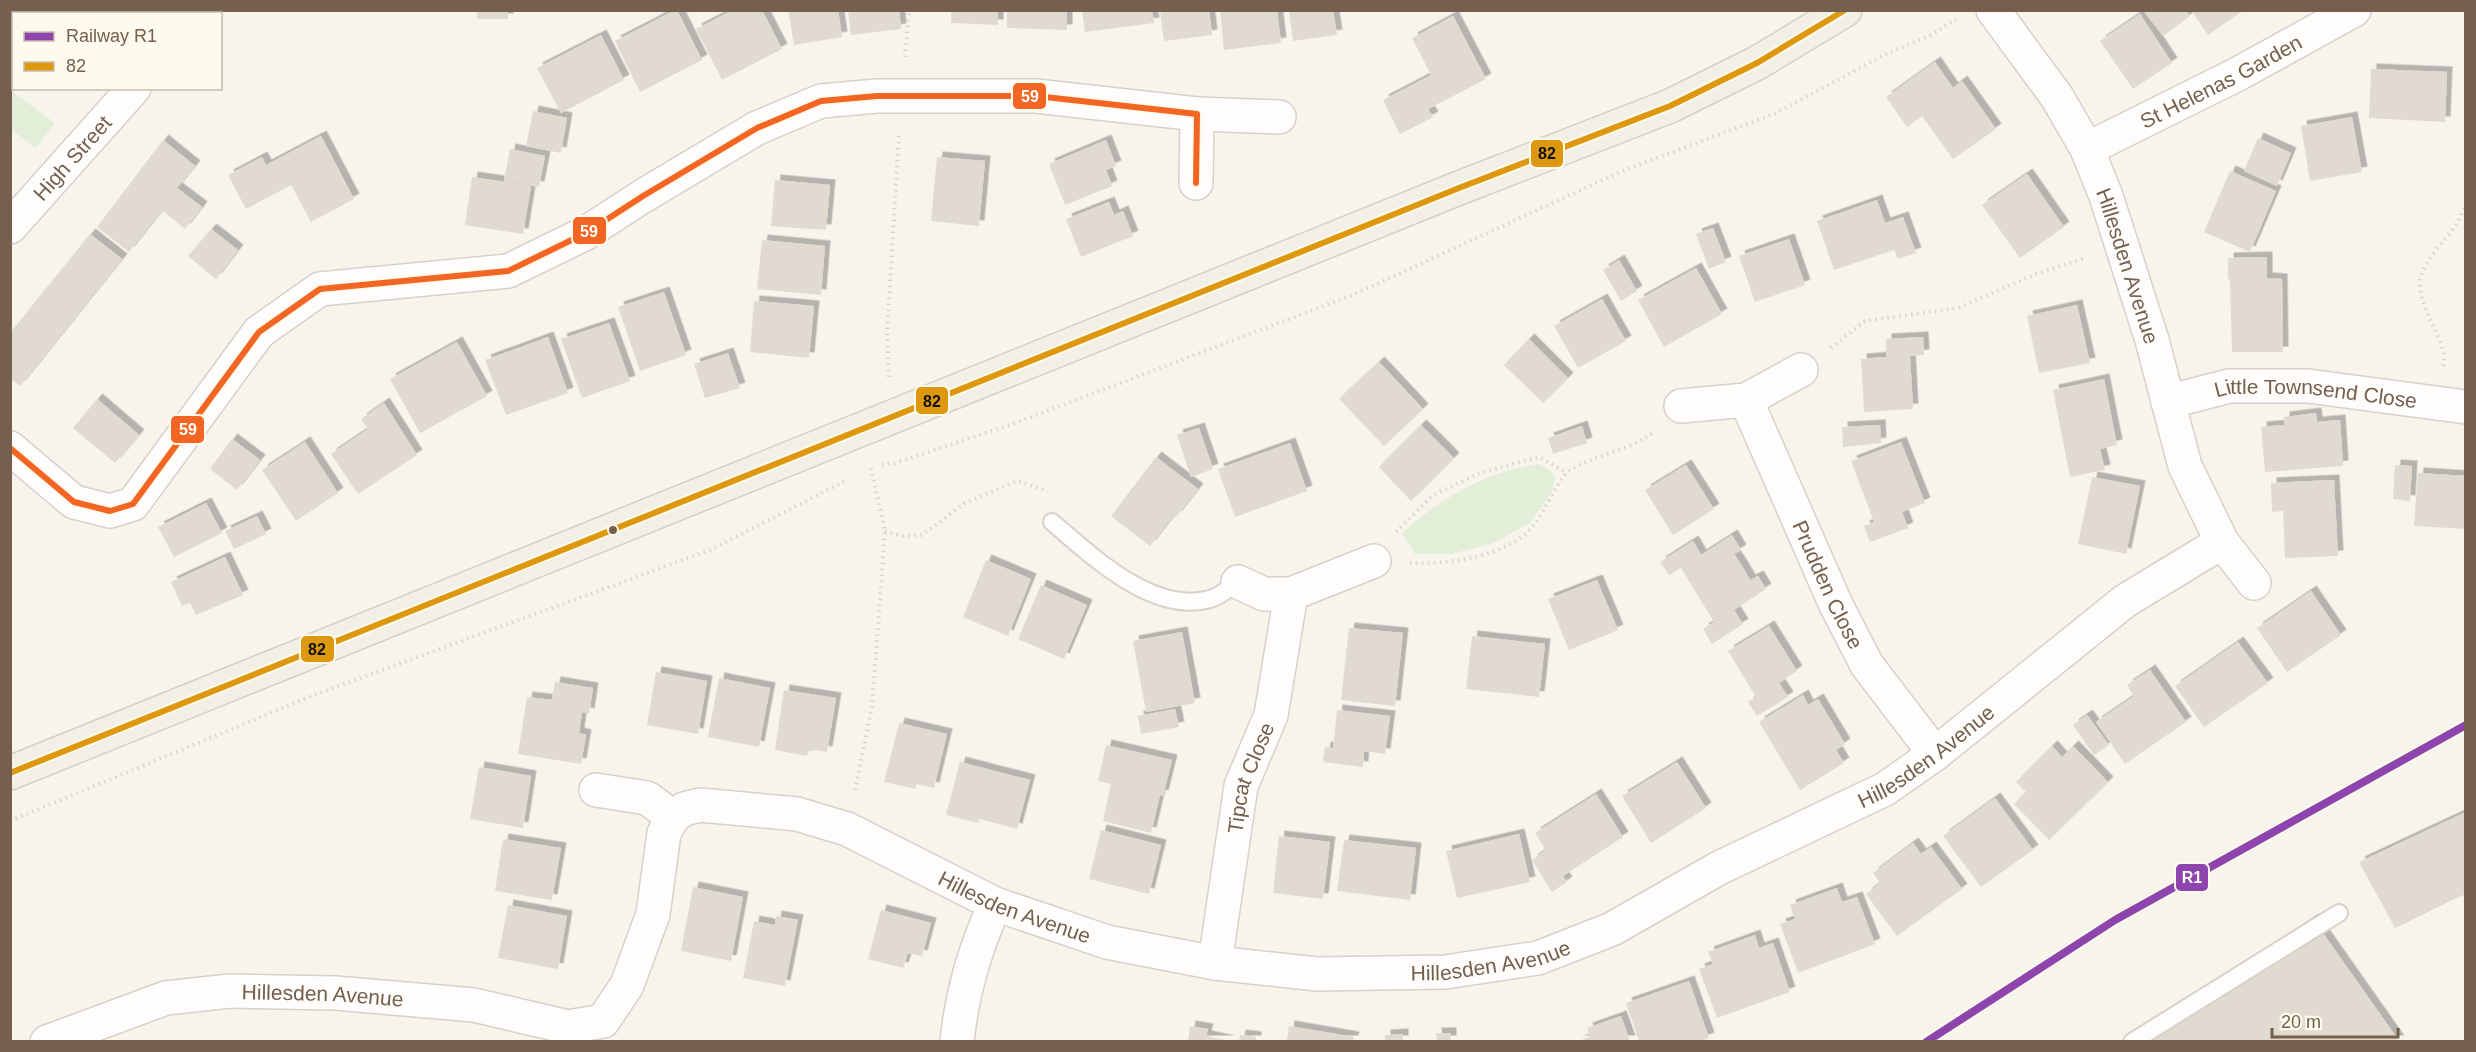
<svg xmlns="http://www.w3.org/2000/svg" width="2476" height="1052" font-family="Helvetica,sans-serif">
<defs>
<filter id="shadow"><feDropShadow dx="5.5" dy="-5.5" stdDeviation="0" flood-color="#0004"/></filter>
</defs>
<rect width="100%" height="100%" fill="#f7f4ec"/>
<g fill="#e2eed7">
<polygon points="10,90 55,123 35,148 11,129"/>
<path d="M1540 464 1551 471 1555 478 1551 493 1530 523 1493 543 1451 554H1415L1402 533C1441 498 1488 470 1540 464Z"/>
</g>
<g fill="#e1dad1" filter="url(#shadow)">
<rect x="477" y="10" width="31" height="9"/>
<polygon points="675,10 677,10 702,60 640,92 615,41"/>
<polygon points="733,10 762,10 782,49 722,80 696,29"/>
<polygon points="788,10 838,10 842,37 794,45"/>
<polygon points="848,10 899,10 901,29 851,35"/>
<polygon points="951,10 998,10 998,25 951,23"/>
<polygon points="1007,10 1067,10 1067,30 1007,28"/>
<polygon points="1082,10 1152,10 1154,23 1085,32"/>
<polygon points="1160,10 1209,10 1212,35 1164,41"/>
<polygon points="1220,10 1277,10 1281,43 1224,50"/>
<polygon points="1289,10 1333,10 1337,35 1293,41"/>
<polygon points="2143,10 2185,10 2190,16 2163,36"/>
<polygon points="2191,10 2244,10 2208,35"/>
<polygon points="2140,14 2172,63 2133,89 2100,41"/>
<polygon points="1453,16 1486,79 1428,109 1433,117 1400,134 1383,100 1431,75 1412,38"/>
<polygon points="601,35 624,80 561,113 537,68"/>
<polygon points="1935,62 1953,88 1962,81 1996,129 1953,159 1922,116 1907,127 1886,97"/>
<polygon points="2371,69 2447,72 2445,122 2369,118"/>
<polygon points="533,111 567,118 561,153 526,146"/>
<polygon points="2352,117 2362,172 2310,181 2301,126"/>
<polygon points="321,136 354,199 311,222 291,185 246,209 228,175 262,157 266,165"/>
<polygon points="2258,138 2291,153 2277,186 2244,171"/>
<polygon points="163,140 195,166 177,188 202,207 185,229 162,210 129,252 97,227"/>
<polygon points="1106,140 1116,166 1106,170 1112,186 1065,205 1049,164"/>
<polygon points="510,149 545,156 539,187 504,181"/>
<polygon points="937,157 985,161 979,226 931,221"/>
<polygon points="2230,171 2276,191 2250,252 2204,232"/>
<polygon points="2027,174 2064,227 2020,258 1982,205"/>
<polygon points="472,177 531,186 523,234 465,225"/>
<polygon points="775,180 830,185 826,230 771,226"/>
<polygon points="1877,200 1885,223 1903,217 1916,253 1898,259 1894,250 1834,270 1817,221"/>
<polygon points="1109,202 1114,215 1123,211 1133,236 1081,257 1066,219"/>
<polygon points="1713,228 1726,262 1709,269 1696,234"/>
<polygon points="211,229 238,250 216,279 188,256"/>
<polygon points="90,234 122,259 20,386 10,378 10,333"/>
<polygon points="1789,239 1805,285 1755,302 1739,256"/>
<polygon points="762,240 825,246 821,295 757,289"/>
<polygon points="2267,257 2267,278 2282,279 2283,352 2232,352 2230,279 2228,279 2228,258"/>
<polygon points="1619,260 1637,291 1621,301 1603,270"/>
<polygon points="1696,268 1722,314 1664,347 1638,300"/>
<polygon points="664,292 686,355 640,371 618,307"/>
<polygon points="1602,299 1626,341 1578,368 1554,326"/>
<polygon points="754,301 814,306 809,358 750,352"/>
<polygon points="2077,305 2090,363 2039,373 2027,316"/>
<polygon points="609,323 630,381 582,398 561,339"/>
<polygon points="548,337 568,393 506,415 485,360"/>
<polygon points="1923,337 1924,355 1910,356 1913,409 1864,412 1861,359 1886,357 1886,339"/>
<polygon points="1529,339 1568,378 1543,403 1504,365"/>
<polygon points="457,342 487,396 420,433 390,379"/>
<polygon points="728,353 740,388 705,398 694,364"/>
<polygon points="1379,362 1423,409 1384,446 1339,399"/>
<polygon points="2104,379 2117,445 2100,449 2105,470 2070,477 2053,390"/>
<polygon points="97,399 139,435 115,463 73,428"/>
<polygon points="384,403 417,455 358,494 331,454 368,429 361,419"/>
<polygon points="2316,413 2317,422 2340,420 2343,466 2265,472 2261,427 2284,425 2284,417"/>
<polygon points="1421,425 1454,458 1411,501 1379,467"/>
<polygon points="1880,425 1881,443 1843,447 1842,427"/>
<polygon points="1582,426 1587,443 1553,454 1548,438"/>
<polygon points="1199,428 1213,469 1191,477 1177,435"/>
<polygon points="232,439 260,460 237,490 210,469"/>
<polygon points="305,442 338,493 296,521 262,470"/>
<polygon points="1901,442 1925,503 1902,512 1908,528 1870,542 1864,526 1874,522 1851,461"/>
<polygon points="1290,443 1307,491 1235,517 1218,469"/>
<polygon points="1156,457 1198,489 1176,517 1174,515 1150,546 1111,516"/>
<polygon points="1686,465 1714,509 1673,535 1645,490"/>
<polygon points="2395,465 2412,466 2410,501 2393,499"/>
<polygon points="2418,473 2466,476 2466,529 2414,526"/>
<polygon points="2092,477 2140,486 2126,554 2078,544"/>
<polygon points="2334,480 2338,556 2285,558 2283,511 2272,512 2271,483"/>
<polygon points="206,503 222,533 174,557 158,527"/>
<polygon points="257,516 266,534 234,549 225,531"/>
<polygon points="1732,535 1741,550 1734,554 1742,566 1750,580 1758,576 1766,589 1734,610 1743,624 1712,644 1703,629 1714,622 1681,568 1669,575 1660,562 1693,541 1701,555"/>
<polygon points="225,557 243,595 196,615 190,603 182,606 171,582"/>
<polygon points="986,560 1031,579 1008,636 963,617"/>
<polygon points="1597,580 1618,630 1569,650 1548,599"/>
<polygon points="1041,585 1087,605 1064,659 1018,639"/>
<polygon points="2311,591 2341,635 2287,672 2257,628"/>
<polygon points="1769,626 1797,671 1779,683 1788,697 1757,716 1748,702 1756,697 1728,651"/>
<polygon points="1349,628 1403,633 1395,706 1341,700"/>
<polygon points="1182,632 1195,703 1146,712 1133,641"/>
<polygon points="1472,636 1545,644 1539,697 1466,689"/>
<polygon points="2238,642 2268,683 2204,727 2175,686"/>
<polygon points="2150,670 2186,722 2125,764 2096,722 2134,696 2127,685"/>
<polygon points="656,672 707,681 698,734 647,725"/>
<polygon points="719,678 770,688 759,747 708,737"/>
<polygon points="555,682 593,688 589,714 582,712 579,733 586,735 581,764 518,754 527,697 552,700"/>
<polygon points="784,690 836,698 827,752 809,749 807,756 775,750"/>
<polygon points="1803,695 1808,705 1818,699 1845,744 1836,750 1844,763 1800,790 1759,722"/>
<polygon points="1175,709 1179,727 1141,734 1138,716"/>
<polygon points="1337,710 1390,716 1385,754 1364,751 1363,767 1323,762 1325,747 1333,748"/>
<polygon points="2087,715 2109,745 2094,755 2073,725"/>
<polygon points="899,723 947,734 934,788 916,784 916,789 884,782"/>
<polygon points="1106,745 1172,760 1163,796 1160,795 1151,833 1103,821 1111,784 1098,781"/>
<polygon points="2052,746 2062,757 2073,746 2108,782 2049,840 2014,804 2026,792 2016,782"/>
<polygon points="960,762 1030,780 1017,829 980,819 978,823 946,815"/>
<polygon points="1677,762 1706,808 1651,843 1622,796"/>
<polygon points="479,767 531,776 523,828 470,819"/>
<polygon points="1596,794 1623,837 1563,876 1567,882 1552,892 1532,860 1546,850 1535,833"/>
<polygon points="1995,798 2033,850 1981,887 1943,836"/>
<polygon points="2466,812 2466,899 2463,895 2395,928 2359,862"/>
<polygon points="1101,830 1161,845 1149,894 1089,879"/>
<polygon points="1519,834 1530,882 1457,898 1446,851"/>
<polygon points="1279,836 1330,842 1323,899 1273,893"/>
<polygon points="503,839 561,848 552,900 495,891"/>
<polygon points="1344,840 1416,848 1410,900 1337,891"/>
<polygon points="1913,843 1921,854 1931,847 1962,889 1897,936 1866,894 1880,883 1873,873"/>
<polygon points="693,887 743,897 731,961 681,951"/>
<polygon points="1837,888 1842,902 1857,897 1875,944 1798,973 1780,924 1795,919 1790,905"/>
<polygon points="508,905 567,916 558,969 498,958"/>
<polygon points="881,910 931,923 922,956 908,953 903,968 868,959"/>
<polygon points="776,916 798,920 785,986 743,978 754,921 775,925"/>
<polygon points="2313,919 2399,1041 2138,1041"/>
<polygon points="1755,935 1759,948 1773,943 1790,992 1717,1018 1699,969 1713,964 1708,952"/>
<polygon points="1689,981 1709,1038 1700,1041 1639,1041 1626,1003"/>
<polygon points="1621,1016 1630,1041 1578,1041 1590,1037 1587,1028"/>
<polygon points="1190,1026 1208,1029 1206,1036 1230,1041 1188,1041"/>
<polygon points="1289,1026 1354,1037 1353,1041 1287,1041"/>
<polygon points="1436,1033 1451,1033 1451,1041 1437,1041"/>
<polygon points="1403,1034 1403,1041 1385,1041 1385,1035"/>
<polygon points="1240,1035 1256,1037 1256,1041 1239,1041"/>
</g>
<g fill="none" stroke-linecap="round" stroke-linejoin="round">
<g stroke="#d6d1ca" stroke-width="20">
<g id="lane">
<path d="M1052 522C1092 556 1153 615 1210 599 1219 597 1229 588 1238 582"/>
<polyline points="2132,1042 2339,913"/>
</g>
</g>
<g stroke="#d6d1ca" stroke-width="36">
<g id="street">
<path id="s1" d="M1993 10 2057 97 2087 149 2106 196 2152 340 2185 466 2222 542 2254 583"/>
<polyline points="189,14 191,10"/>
<polyline points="1197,114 1279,117"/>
<path id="s2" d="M2087 149 2236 75 2354 10"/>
<path id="s3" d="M10 227 134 88"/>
<path id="s4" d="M1746 400 1836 605 1867 665 1935 754"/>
<path id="s5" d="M2168 402 2229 386H2308L2466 407"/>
<polyline points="1681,406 1746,400 1801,370"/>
<polyline points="10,448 74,502 110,511 133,504 259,332 320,289 508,271 586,233 643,196 757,128 821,101 877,96 1036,96 1197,114 1196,183"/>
<polyline points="1238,582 1264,594 1291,594 1374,561"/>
<polyline points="596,790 647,798 673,817"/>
<path id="s6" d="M1215 963 1241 786 1271 715 1291 594"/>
<path id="s7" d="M47 1042 166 998 230 991 335 993 474 1005 568 1027 603 1021 627 985 653 914 664 833 673 817 684 809 700 805 797 814 847 829 995 904 1107 942 1215 963 1317 974 1445 972 1538 958 1612 929 1719 868 1885 789 1935 754 2125 601 2222 542"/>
<path d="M957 1042C962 991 975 950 995 904"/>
</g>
</g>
<g stroke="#d5cfc7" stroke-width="36">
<polyline id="primary" points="10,773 1459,188 1670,106 1757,63 1845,10"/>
</g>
<g stroke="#dad4ce" stroke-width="4" stroke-dasharray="1.5 4.5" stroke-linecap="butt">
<polyline points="905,57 909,10"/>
<polyline points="1831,348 1865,321 1958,308 2036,274 2085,258"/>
<path d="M2443 366C2450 344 2418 310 2420 281 2422 263 2445 241 2455 226 2460 220 2462 212 2466 205"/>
<polyline points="889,377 887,335 899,133"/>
<polyline points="882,465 895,463 1010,425 1355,294 1620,172 1776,113 1884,55 1931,35 1956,19"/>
<polyline points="885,531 902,536 922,535 965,503 1017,481 1048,491"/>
<polyline points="1396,532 1433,495 1480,473 1539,457 1567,473"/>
<path d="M1410 563C1448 565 1514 556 1536 522 1544 511 1559 479 1568 472 1591 455 1633 450 1655 431"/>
<polyline points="855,790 872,707 885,531 871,468"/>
<polyline points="10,821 314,695 710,550 845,481"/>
</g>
<use href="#lane" stroke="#fefdfc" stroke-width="16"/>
<use href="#street" stroke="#fefdfc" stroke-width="33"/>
<use href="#primary" stroke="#f2efe6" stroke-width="33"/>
<g stroke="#fefaee" stroke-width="10">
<polyline id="bus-1" points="10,773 1459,188 1670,106 1757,63 1845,10"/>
</g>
<g stroke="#fefaee" stroke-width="10">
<polyline id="bus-2" points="10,448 74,502 110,511 133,504 259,332 320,289 508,271 586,233 643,196 757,128 821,101 877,96 1036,96 1197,114 1196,183"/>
</g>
<use href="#bus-1" stroke="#dd980f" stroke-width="6"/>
<use href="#bus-2" stroke="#f26522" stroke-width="6"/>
<g stroke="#fefaee" stroke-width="12">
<polyline id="rail-1" points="1926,1042 2115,920 2466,725"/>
</g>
<use href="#rail-1" stroke="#8e44ad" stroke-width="8"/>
</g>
<circle fill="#75604d" stroke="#fefaee" stroke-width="2" cx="613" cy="530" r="5"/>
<g text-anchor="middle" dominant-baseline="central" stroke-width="6" stroke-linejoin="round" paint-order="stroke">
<g font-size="21" fill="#75604d" stroke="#fefaee">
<text stroke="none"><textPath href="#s2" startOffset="150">St Helenas Garden</textPath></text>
<text stroke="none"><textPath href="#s3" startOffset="93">High Street</textPath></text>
<text stroke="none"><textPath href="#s1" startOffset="292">Hillesden Avenue</textPath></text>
<text stroke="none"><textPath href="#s5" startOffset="150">Little Townsend Close</textPath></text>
<text stroke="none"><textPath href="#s4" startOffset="202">Prudden Close</textPath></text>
<text stroke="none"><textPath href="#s7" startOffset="2124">Hillesden Avenue</textPath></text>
<text stroke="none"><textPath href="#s6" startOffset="189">Tipcat Close</textPath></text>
<text stroke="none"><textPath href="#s7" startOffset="1152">Hillesden Avenue</textPath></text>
<text stroke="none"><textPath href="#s7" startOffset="1638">Hillesden Avenue</textPath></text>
<text stroke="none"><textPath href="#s7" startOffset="284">Hillesden Avenue</textPath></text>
</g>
</g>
<g stroke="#fefaee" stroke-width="2">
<rect x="1012" y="82" width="35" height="28" rx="6" fill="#f26522"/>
<rect x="1530" y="139" width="34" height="29" rx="6" fill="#dd980f"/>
<rect x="572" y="216" width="35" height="29" rx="6" fill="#f26522"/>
<rect x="915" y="386" width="34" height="29" rx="6" fill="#dd980f"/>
<rect x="170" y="415" width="35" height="29" rx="6" fill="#f26522"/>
<rect x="300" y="635" width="35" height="28" rx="6" fill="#dd980f"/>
<rect x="2175" y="863" width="34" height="29" rx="6" fill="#8e44ad"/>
</g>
<g font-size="16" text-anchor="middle" font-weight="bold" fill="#fff">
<text x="1030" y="102">59</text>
<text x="589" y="237">59</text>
<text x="188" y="435">59</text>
<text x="2192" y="883">R1</text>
</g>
<g font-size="16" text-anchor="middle" font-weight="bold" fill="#111">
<text x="1547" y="159">82</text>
<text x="932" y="407">82</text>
<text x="317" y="655">82</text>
</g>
<rect width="2476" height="1052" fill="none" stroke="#75604d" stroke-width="24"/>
<rect x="12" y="12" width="210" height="78" fill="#fefaee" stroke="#c7bcae" stroke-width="1.5"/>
<rect x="24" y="32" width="30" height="9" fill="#8e44ad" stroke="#c7bcae" stroke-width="1.5"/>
<text x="66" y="42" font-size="18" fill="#75604d">Railway R1</text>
<rect x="24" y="62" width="30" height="9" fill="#dd980f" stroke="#c7bcae" stroke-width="1.5"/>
<text x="66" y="72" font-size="18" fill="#75604d">82</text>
<path d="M2272 1028v9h126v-9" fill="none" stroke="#75604d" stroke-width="3"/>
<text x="2281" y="1028" font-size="18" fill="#75604d" stroke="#fefaee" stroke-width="4.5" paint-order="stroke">20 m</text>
</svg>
